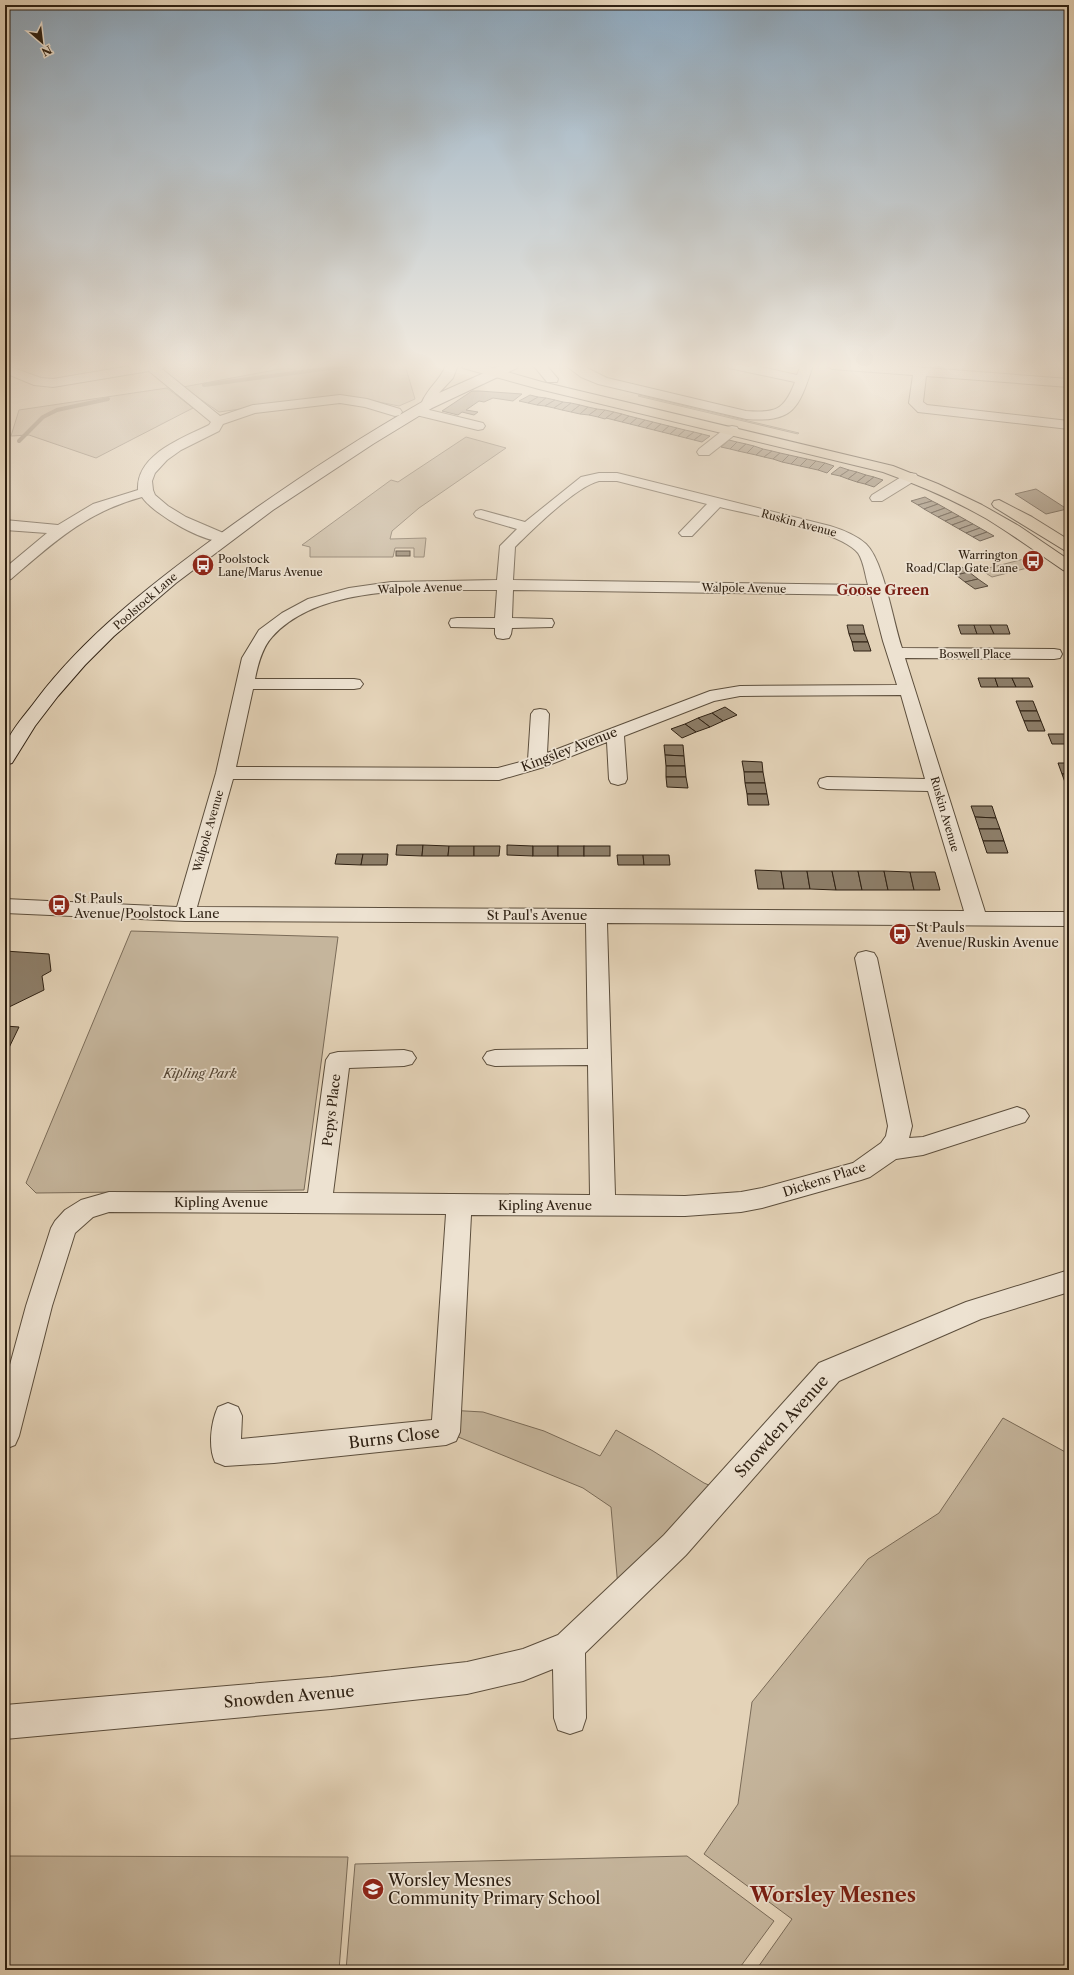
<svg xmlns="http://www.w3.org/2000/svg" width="1074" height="1975" font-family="'Libre Caslon Text',serif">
<rect width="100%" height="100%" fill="#e4d3b8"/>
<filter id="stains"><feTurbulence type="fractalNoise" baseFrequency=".005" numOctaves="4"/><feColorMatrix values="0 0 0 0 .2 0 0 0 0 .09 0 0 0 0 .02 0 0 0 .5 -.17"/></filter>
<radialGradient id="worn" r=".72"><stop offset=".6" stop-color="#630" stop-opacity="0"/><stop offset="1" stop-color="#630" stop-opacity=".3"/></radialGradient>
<g fill="#c5b59c" stroke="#7a6b58">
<polygon points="334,365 405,365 415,399 399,406 353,397 255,407 219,412 183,387 286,368 302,372"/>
<polygon points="167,388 193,408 96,458 29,435 11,436 19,410"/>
<polygon points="639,395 799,433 798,434 638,396"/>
<polygon points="466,437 506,448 419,508 392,531 390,539 426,538 424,557 414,557 414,548 395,548 393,557 310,557 310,547 302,545 391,480 398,482"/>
<polygon points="1024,559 1035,566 992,577 981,570"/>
<polygon points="131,931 338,937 304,1190 36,1193 26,1183"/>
<polygon points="448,1410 483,1412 544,1431 600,1456 616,1430 653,1451 704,1483 723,1491 619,1599 611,1507 583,1488 446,1432"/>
<polygon points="1003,1418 1069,1454 1069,1970 756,1970 792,1919 704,1854 738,1804 752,1702 868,1559 939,1513"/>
<polygon points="5,1856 348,1857 339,1970 5,1970"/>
<polygon points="687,1856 774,1921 738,1970 346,1970 355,1864"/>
</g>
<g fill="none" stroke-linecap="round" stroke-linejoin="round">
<g stroke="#766754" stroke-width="4">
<polyline points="204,385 354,365"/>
<polyline points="19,441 43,417 57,410 108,399"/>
</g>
</g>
<g fill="#8d7e69" stroke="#2f2113">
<polygon points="472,391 479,391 522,394 513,401 493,398 484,402 479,401 466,410 478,412 474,415 462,412 458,415 442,411"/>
<polygon points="530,395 538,397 528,403 519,401"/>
<polygon points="538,397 546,398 537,405 528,403"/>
<polygon points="546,398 555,400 545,406 537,405"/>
<polygon points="555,400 563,402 554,408 545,406"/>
<polygon points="563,402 571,403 562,410 554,408"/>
<polygon points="571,403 580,405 571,412 562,410"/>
<polygon points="580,405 588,407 580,414 571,412"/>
<polygon points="588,407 597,409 589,415 580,414"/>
<polygon points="597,409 605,410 598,417 589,415"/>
<polygon points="605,410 614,412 605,419 598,417"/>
<polygon points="614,412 622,414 614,420 606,418"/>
<polygon points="622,414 629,416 622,422 614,420"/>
<polygon points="629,416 637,418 630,424 622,422"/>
<polygon points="637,418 645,420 638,426 630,424"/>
<polygon points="645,420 653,422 646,428 638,426"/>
<polygon points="653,422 661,424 654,430 646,428"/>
<polygon points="661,424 669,426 662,432 654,430"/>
<polygon points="669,426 677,428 670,434 662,432"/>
<polygon points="677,428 685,430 678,436 670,434"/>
<polygon points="685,430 694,432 686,438 678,436"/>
<polygon points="694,432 702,434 694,440 686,438"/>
<polygon points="702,434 710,436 702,442 694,440"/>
<polygon points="729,440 737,442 730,449 721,447"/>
<polygon points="737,442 746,444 738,451 730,449"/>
<polygon points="746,444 754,446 747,453 738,451"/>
<polygon points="754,446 763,449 756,455 747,453"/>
<polygon points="763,449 772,451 764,457 756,455"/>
<polygon points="772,451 780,453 773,459 764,457"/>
<polygon points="780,453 789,455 782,462 773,459"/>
<polygon points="789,455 798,457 791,464 782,462"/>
<polygon points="798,457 807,459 800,466 791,464"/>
<polygon points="807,459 816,461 809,468 800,466"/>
<polygon points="816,461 825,463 818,470 809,468"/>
<polygon points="825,463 834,466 827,473 818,470"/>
<polygon points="840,467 849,470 840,476 831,474"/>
<polygon points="849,470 857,472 848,479 840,476"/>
<polygon points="857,472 866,475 857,482 848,479"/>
<polygon points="866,475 874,477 865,484 857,482"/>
<polygon points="874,477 883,480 874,487 865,484"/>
<polygon points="1036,489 1067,509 1046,514 1015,494"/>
<polygon points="925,497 932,501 918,505 911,501"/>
<polygon points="932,501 938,504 924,509 918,505"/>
<polygon points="938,504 945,508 931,513 924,509"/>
<polygon points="945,508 952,512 938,517 931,513"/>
<polygon points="952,512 959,516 945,521 938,517"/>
<polygon points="959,516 966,520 952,525 945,521"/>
<polygon points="966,520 973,524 959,529 952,525"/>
<polygon points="973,524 980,528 966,533 959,529"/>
<polygon points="980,528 987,532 973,537 966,533"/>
<polygon points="987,532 994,536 980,541 973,537"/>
<rect x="396" y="551" width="14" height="5"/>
<polygon points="959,565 969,572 956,575 946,569"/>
<polygon points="969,572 978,579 965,582 956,575"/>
<polygon points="978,579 988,586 975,589 965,582"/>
<polygon points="847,625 863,625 865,634 849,634"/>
<polygon points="958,625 974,625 977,634 961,634"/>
<polygon points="974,625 990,625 994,634 977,634"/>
<polygon points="990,625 1007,625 1010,634 994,634"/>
<polygon points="849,634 865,634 868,642 852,642"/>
<polygon points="852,642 868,642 871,651 854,651"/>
<polygon points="978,678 995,678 998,687 981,687"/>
<polygon points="995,678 1012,678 1016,687 998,687"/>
<polygon points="1012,678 1029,678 1033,687 1016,687"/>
<polygon points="1016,701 1033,701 1037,711 1020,711"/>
<polygon points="725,707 737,715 723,721 712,713"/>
<polygon points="1020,711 1037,711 1041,721 1024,721"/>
<polygon points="712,713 723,721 710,727 698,718"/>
<polygon points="698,718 710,727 696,732 685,724"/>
<polygon points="1024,721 1041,721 1045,731 1028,731"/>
<polygon points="685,724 696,732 682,738 671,729"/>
<polygon points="1048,734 1066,734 1069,744 1052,744"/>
<polygon points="664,745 683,745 684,756 665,755"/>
<polygon points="665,755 684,756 685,766 666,766"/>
<polygon points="742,761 762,762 763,772 744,772"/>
<polygon points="1058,763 1069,763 1069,774 1062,774"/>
<polygon points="666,766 685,766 686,777 666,777"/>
<polygon points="744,772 763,772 765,783 745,783"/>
<polygon points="1062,774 1069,774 1069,785 1066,785"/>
<polygon points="666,777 686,777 688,788 667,787"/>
<polygon points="745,783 765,783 767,794 747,794"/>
<polygon points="747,794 767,794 769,805 748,805"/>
<polygon points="971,806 992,806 996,818 975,817"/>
<polygon points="975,817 996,818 1000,829 979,829"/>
<polygon points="979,829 1000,829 1004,841 983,841"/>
<polygon points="983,841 1004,841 1008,853 987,853"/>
<polygon points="397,845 423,845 422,856 396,855"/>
<polygon points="423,845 449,846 448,856 422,856"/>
<polygon points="507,845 533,846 533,856 507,855"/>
<polygon points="449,846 474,846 474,856 448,856"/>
<polygon points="474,846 500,846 499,856 474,856"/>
<rect x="533" y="846" width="25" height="10"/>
<rect x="558" y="846" width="26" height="10"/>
<rect x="584" y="846" width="26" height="10"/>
<polygon points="337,854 363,854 361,865 335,864"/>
<polygon points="363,854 388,854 387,865 361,865"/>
<polygon points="617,855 643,855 644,865 618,865"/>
<polygon points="643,855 669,855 670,865 644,865"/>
<polygon points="755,870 781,871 784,889 758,889"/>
<polygon points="781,871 807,871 810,889 784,889"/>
<polygon points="807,871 832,871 836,890 810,889"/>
<polygon points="832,871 858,871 862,890 836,890"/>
<polygon points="858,871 884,871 888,890 862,890"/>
<polygon points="884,871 910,872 914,890 888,890"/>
<polygon points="910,872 935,872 940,890 914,890"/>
<polygon points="5,951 49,954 51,971 42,976 44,990 5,1009"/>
<polygon points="5,1026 19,1027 5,1056"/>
</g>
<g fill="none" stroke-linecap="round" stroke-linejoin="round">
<g stroke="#5c4e3c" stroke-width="2">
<g id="minor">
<path d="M5 365 41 378 53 379 136 365H167L162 369 220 416 253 405 340 395 367 399 400 409 402 412 400 415 395 416 365 407 340 403 255 413 223 424 219 431 181 450 167 460 155 473 152 481 153 490 155 495 168 506 186 517 228 535 231 538 228 541C208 546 153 514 142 497 86 512 53 543 11 579L5 581V568L47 533 5 530V520L58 525 93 504 138 490C136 454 183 438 209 425L211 422 149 371 53 387 34 385 5 373Z"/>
<path d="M565 365H581L607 378 746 411C775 413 784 411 795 382L729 368 727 365H752L797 375 801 365H813C799 407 795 423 746 419L598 384 581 377Z"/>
<polygon points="826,365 887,365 1069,379 1069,387 926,376 923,402 927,405 1069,421 1069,429 918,412 909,403 913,375 832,369"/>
<polygon points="417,407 483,423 485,426 483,429 478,430 412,414 410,411 412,408"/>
<polygon points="732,426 737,427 739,430 737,433 709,455 699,455 697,452 699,449 727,427"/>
<path d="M599 473H617L830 526C843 530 856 535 866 544 884 561 893 622 902 648L1054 649 1060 650 1062 654 1060 658 1054 659 905 658 985 912H1069V926L607 923 615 1195 685 1196 741 1192 762 1188 853 1163 881 1143 886 1136 888 1126 855 958 858 953 866 951 874 953 877 958 912 1126 909 1138 923 1137 1017 1107 1025 1110 1029 1116 1025 1122 923 1155 896 1159 870 1177 861 1180 762 1208 741 1212 685 1216 471 1215 460 1432 456 1441 446 1445 274 1463 225 1466 215 1462C208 1447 211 1422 218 1407L228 1403 238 1407 242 1416 241 1439 432 1420 446 1214 109 1212 93 1217 75 1233 52 1306 19 1436 15 1445 5 1449V1383L26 1306 51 1228 55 1221 65 1210 81 1200 109 1192 308 1193 326 1060 330 1054 338 1052 404 1050 412 1052 416 1058 412 1064 404 1066 349 1068 333 1193 590 1195 588 1065 495 1066 487 1064 483 1058 487 1052 495 1050 588 1049 586 923 185 921 5 913V899L177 907 216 773 242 658 259 630 282 613 308 599 349 588 391 582 497 580 500 546 517 529 476 517 474 514 476 511 481 510 525 522 581 477ZM599 481H617L707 504 679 533 682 536H692L720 507C751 515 839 530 858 553 864 562 865 575 868 585L513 580 515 547C532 530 577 486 599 481ZM497 590 495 618H457L451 619 449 623 451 627 495 628V634L497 638 503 639 509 638 511 634 512 628 552 627 554 623 552 619 512 618 513 590 871 595 883 641 897 685 740 686 710 691 547 753 549 714 546 710 540 709 534 710 531 714 528 760 498 768 236 767 253 689H354L360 688 363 684 360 680 354 679H255C258 664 262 648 272 637 321 582 430 591 497 590ZM901 695 925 779 827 777 820 779 818 783 820 787 827 789 928 791 964 911 197 907 233 779 499 780 544 767 607 742 609 779 611 783 618 785 625 783 627 779 624 736 714 701 740 696Z"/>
<polygon points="911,473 916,474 918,477 916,480 882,501 872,501 870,498 872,495 906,474"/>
<polygon points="1069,1270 1069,1292 981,1319 839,1381 686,1555 585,1653 586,1718 582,1730 570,1734 558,1730 554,1718 553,1669 523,1681 467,1694 331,1709 5,1739 5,1705 331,1677 467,1662 523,1649 558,1635 664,1535 819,1363 966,1302"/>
</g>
</g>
<g stroke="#2f2113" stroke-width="2">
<g id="secondary">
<path d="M446 365H458L453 378 439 393 502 365H519L517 368 432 408 373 444 273 510 176 583 114 636 85 665 58 696 35 726 12 763 5 765C5 758 3 749 6 744 12 728 27 713 37 699 85 636 149 586 213 539 280 490 350 443 422 402 429 386 440 381 446 365Z"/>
<polygon points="533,365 546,365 558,379 557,382 547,382"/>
</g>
</g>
<g stroke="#2f2113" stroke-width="2">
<g id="trunk">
<path d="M461 365H483L542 382 893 466 938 484 982 505 1019 526 1069 560V572L1063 570C1038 553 1013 535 987 519 954 500 919 485 883 472L539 389 463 368Z"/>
<polygon points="999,500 1032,517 1069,540 1069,552 1064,550 994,507 992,504 994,501"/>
</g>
</g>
<use href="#minor" fill="#ede2d1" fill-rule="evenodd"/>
<use href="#secondary" fill="#ede2d1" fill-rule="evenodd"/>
<use href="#trunk" fill="#e4d3b8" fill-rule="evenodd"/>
</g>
<linearGradient id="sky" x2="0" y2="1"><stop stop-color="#8da8be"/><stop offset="0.57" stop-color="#f3ebdf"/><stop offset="1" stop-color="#f3ebdf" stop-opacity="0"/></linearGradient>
<rect width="1074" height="642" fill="url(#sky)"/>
<defs>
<g id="bus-disc" transform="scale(1.15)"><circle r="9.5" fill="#8f2418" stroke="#ede2d1"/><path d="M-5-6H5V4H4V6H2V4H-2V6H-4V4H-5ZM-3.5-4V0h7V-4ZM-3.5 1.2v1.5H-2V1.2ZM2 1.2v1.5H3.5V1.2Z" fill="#fff"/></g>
<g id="school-disc" transform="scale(1.15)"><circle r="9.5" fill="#8f2418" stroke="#ede2d1"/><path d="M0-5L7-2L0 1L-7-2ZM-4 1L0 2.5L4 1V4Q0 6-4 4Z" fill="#fff"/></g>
</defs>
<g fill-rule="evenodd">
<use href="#bus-disc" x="1033" y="561"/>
<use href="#bus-disc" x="203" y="565"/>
<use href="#bus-disc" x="59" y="905"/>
<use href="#bus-disc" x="900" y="934"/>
<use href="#school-disc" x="373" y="1889"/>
</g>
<g text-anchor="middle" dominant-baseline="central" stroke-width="3.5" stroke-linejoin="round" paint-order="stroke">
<g font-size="11" fill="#2f2113" stroke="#ede2d1">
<text transform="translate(799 523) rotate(15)">Ruskin Avenue</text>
<text transform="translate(420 588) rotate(-2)">Walpole Avenue</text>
<text transform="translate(744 588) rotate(1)">Walpole Avenue</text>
<text transform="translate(145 601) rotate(-41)">Poolstock Lane</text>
<text x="975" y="654">Boswell Place</text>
<text transform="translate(945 814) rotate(74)">Ruskin Avenue</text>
<text transform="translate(208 831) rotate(-74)">Walpole Avenue</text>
</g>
<g font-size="11" fill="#2f2113" stroke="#ede2d1" text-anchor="end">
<text x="1018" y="555">Warrington<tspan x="1018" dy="13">Road/Clap Gate Lane</tspan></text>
<text x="218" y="559" text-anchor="start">Poolstock<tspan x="218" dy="13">Lane/Marus Avenue</tspan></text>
</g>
<g font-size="13" fill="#2f2113" stroke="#ede2d1">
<text transform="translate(569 749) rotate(-21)">Kingsley Avenue</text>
<text x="537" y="915">St Paul's Avenue</text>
<text transform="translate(331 1110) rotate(-83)">Pepys Place</text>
<text transform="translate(824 1179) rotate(-18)">Dickens Place</text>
<text x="221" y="1202">Kipling Avenue</text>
<text x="545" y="1205">Kipling Avenue</text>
</g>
<g font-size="13" fill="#2f2113" stroke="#ede2d1" text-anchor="start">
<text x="74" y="898">St Pauls<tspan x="74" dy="15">Avenue/Poolstock Lane</tspan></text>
<text x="916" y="927">St Pauls<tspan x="916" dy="15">Avenue/Ruskin Avenue</tspan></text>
</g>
<g font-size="13" font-style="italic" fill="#544635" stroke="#ede2d1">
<text x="200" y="1073">Kipling Park</text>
</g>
<g font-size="14" font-weight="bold" fill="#7a1f14" stroke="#ede2d1">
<text x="883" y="590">Goose Green</text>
</g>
<g font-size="16" fill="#2f2113" stroke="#ede2d1">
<text transform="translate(781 1426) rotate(-48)">Snowden Avenue</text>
<text transform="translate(394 1437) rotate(-7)">Burns Close</text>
<text transform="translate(289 1696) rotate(-5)">Snowden Avenue</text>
</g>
<g font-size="16" fill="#2f2113" stroke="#ede2d1" text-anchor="start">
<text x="388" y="1880">Worsley Mesnes<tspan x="388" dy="18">Community Primary School</tspan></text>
</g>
<g font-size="20" font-weight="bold" fill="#7a1f14" stroke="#ede2d1">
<text x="833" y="1895">Worsley Mesnes</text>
</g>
</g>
<rect width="1074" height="1975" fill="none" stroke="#e4d3b8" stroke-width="20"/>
<rect x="6" y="6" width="1062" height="1963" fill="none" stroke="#2f2113" stroke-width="2"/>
<rect x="10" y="10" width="1054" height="1955" fill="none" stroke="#2f2113"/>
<g transform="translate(42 42) rotate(152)" stroke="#ede2d1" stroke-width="3" paint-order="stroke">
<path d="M0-3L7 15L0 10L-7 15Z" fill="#2f2113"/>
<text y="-6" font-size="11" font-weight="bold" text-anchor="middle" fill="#2f2113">N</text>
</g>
<rect width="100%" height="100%" filter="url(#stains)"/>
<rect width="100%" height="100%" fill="url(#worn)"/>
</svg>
